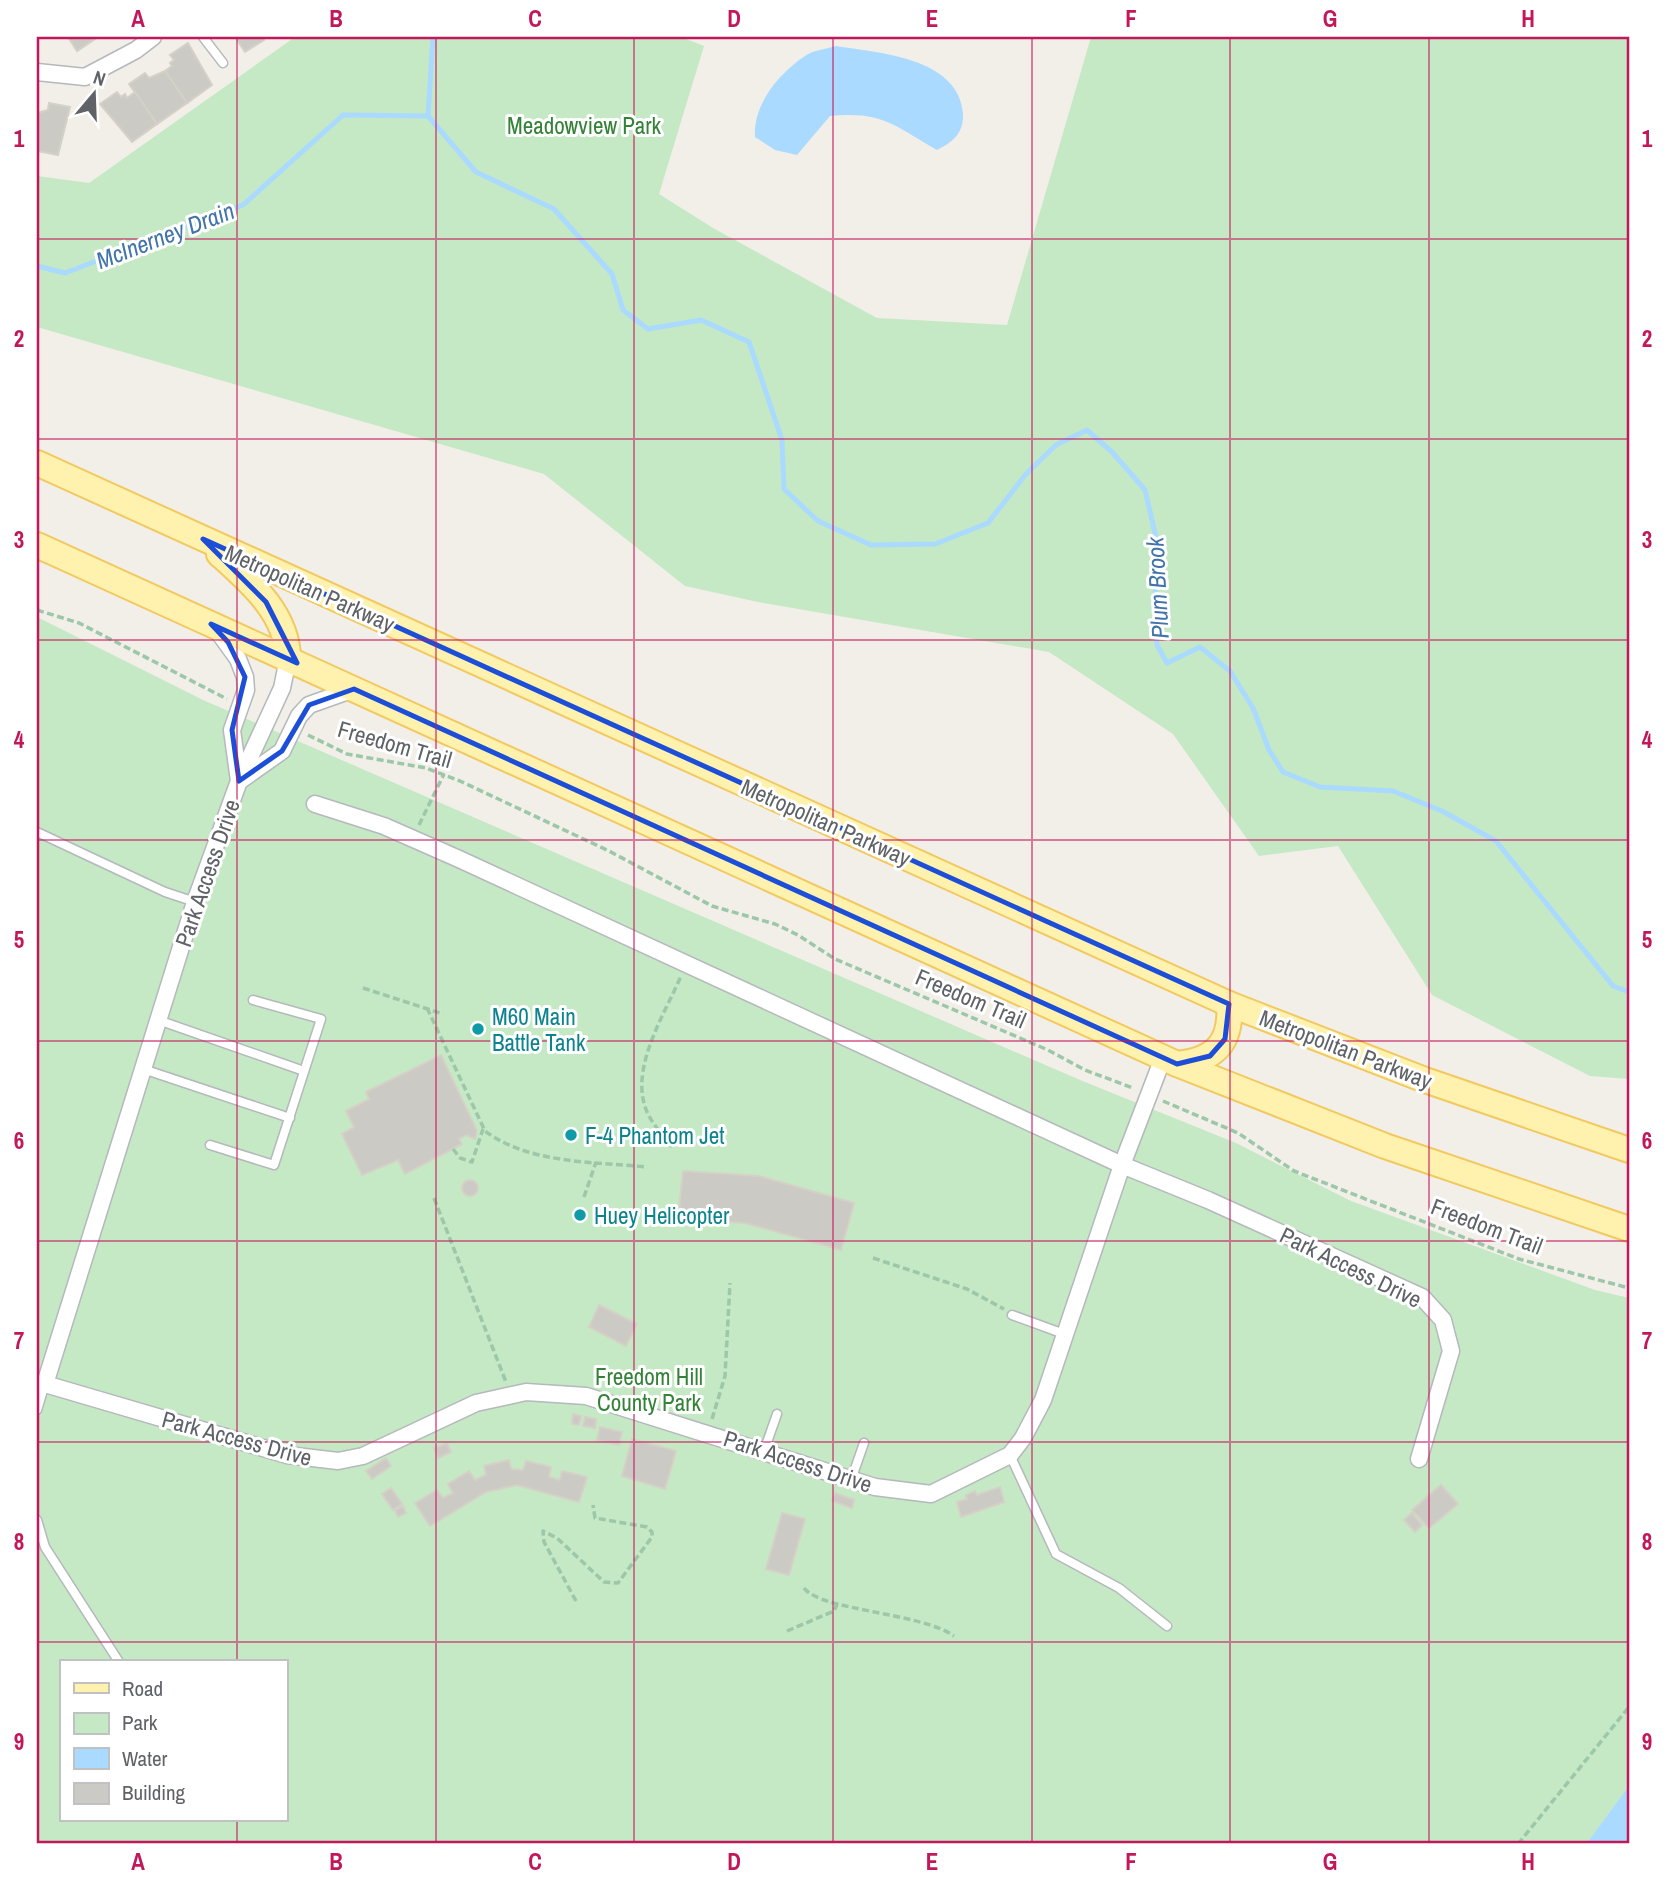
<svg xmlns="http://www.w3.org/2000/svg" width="1666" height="1881" font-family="'Archivo Narrow',sans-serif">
<rect width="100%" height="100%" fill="#f1efe8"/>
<g fill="#c5e8c5" fill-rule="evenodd">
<polygon points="295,37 681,37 704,46 659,194 713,228 877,318 1007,325 1091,37 1629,37 1629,1079 1590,1076 1432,995 1338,846 1259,856 1173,734 1049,652 758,602 685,586 544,474 37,327 37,176 89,183"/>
<path d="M37 617 203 700 1080 1080 1236 1143 1351 1201 1595 1290 1629 1298V1786L1586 1844H37ZM61 1662H285V1820H61Z"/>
</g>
<g fill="#aadaff">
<path d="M836 46C878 53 958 57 963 113 964 133 953 142 937 150 893 125 883 111 830 116L797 155 775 150 755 137C753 105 778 74 805 56 813 50 827 49 836 46Z"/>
<polygon points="1629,1786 1629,1844 1586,1844 1623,1794"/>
</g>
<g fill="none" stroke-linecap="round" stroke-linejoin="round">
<g stroke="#aadaff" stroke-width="5">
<polyline points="433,37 428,116 476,172 554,209 612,274 623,310 648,329 701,320 749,342 782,440 784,489 818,521 871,545 935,544 988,523 1026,474 1056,445 1087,430 1112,452 1145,490 1158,546 1154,610 1157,645 1167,663 1200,647 1230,671 1253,708 1269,750 1283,772 1320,787 1393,791 1442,811 1496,841 1613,986 1629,992"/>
<polyline points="37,266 65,273 243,205 343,115 428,116"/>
</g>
</g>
<g fill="#cccac5" stroke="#d6d1c6" stroke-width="2">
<polygon points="68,37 93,37 95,39 77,51"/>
<polygon points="235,37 262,37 264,40 245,52"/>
<polygon points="188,43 212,85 187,103 165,71 172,66 170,63 174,60 170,55"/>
<polygon points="165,71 187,103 157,124 129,84 145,73 149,78"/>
<polygon points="117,92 121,97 125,94 127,98 135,92 157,124 132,142 100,104"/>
<polygon points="49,103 70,107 58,155 37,151 37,113 48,110"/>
<polygon points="441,1055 477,1131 475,1139 466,1135 459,1139 462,1144 405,1174 398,1160 362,1175 342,1134 354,1127 346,1111 369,1099 366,1092"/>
<polygon points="683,1171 759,1176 854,1203 841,1250 745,1223 678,1219"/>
<circle cx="470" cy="1188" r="8"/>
<polygon points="599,1305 637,1324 626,1346 589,1327"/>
<polygon points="573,1414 581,1416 579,1425 572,1424"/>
<polygon points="585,1417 596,1419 595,1428 583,1426"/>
<polygon points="600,1427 622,1432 619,1445 597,1440"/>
<polygon points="632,1439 676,1451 665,1489 622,1476"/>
<polygon points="447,1443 451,1452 438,1458 434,1448"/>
<polygon points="386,1458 391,1466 372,1479 366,1471"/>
<polygon points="509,1460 511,1469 523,1470 526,1461 551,1467 549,1477 560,1480 562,1471 587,1477 579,1502 517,1485 486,1492 430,1526 415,1503 437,1490 443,1498 453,1493 448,1484 469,1471 475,1480 486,1475 484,1466"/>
<polygon points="1441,1485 1458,1504 1429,1528 1412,1510"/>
<polygon points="1000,1487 1004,1502 961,1517 957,1502 967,1499 966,1495 975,1491 977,1495"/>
<polygon points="391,1488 402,1504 393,1510 382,1494"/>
<polygon points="835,1493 854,1500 852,1508 832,1501"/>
<polygon points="403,1506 406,1513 398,1517 395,1510"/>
<polygon points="782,1513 805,1519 789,1575 766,1569"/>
<polygon points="1412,1513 1422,1525 1415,1532 1404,1520"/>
</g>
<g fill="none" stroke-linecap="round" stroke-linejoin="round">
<g stroke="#b5b8bc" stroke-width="11">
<g id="lane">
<polyline points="203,37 223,63"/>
<polyline points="37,832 165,892 195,902"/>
<polyline points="158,1020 304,1071"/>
<polyline points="143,1069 290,1118"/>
<polyline points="210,1145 274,1165 321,1019 253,1000"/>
<polyline points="1012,1315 1067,1335"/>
<polyline points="37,1410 45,1384"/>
<polyline points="764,1451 777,1414"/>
<polyline points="1010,1455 1056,1554 1119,1588 1167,1626"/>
<polyline points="851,1480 864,1443"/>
<polyline points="37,1520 45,1547 119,1662"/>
</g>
</g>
<g stroke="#b5b8bc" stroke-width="19">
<g id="street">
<polyline points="37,72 85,77 136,50 153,37"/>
<polyline points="217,630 238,659 245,677 246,690 232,730 239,781"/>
<polyline points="288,659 282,688 239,781 195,902 45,1384 287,1455 338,1461 363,1456 476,1403 526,1392 586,1396 875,1487 931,1494 1010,1455 1023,1438 1043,1400 1122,1165 1163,1058"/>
<polyline points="241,780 282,751 299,716 309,705 354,689"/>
<polyline points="315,804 384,826 459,859 1122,1165 1208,1200 1422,1297 1443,1320 1451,1351 1419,1459"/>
</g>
</g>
<g stroke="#f2c960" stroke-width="28">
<g id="primary">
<polyline points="37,463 1229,1004 1425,1080 1629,1150"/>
<polyline points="37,545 1177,1064 1385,1146 1629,1229"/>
<path d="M219 554C250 582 288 614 288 659"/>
<path d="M1177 1064C1215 1060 1232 1043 1229 1004"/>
</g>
</g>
<g stroke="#9cc7a9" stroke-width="3.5" stroke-dasharray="7 3.5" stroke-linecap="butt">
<polyline points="37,610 79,623 227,699"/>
<polyline points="308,735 347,754 426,768 460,781 609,851 712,906 775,924 798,935 835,959 1048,1050 1085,1070 1133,1088"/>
<polyline points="419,825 444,774"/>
<polyline points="363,988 443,1014"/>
<path d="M427 1008 485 1131C529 1164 595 1162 647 1167"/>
<polyline points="1163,1101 1238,1133 1294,1171 1519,1259 1629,1288"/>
<path d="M672 1147C664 1137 655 1127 649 1116 626 1073 664 1016 681 976"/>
<polyline points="453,1149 460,1158 472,1162 483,1129"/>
<polyline points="584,1197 596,1162"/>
<polyline points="434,1198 506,1382"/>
<polyline points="873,1258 967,1289 1004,1309"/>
<polyline points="712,1419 725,1376 730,1283"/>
<path d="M804 1588C821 1611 920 1612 954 1636"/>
<polyline points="576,1601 544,1542 543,1531 557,1538 604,1582 618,1583 652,1537 652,1532 647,1527 595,1518 593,1505"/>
<polyline points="787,1631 834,1611 837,1604"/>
<polyline points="1518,1844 1629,1707"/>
</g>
<use href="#lane" stroke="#fff" stroke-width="8"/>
<use href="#street" stroke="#fff" stroke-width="16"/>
<use href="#primary" stroke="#fff2af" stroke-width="24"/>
</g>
<path fill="none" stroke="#1d4ed8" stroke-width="5" stroke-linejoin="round" d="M203 539 1229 1004 1225 1039 1210 1056 1177 1064 354 689 309 705 282 751 239 781 232 730 245 677 228 642 211 624 297 663 266 602Z"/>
<path fill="none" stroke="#c2185b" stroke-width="2" stroke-opacity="0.55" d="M237 37V1662M436 37V1844M634 37V1844M833 37V1844M1032 37V1844M1230 37V1844M1429 37V1844M37 239H1629M37 439H1629M37 640H1629M37 840H1629M37 1041H1629M37 1241H1629M37 1442H1629M37 1642H1629M237 1820V1844"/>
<g fill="#0f9aa8" stroke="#fff" stroke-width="2.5">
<circle cx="478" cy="1029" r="7"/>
<circle cx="571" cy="1135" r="7"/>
<circle cx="580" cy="1215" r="7"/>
</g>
<g text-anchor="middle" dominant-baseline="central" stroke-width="6" stroke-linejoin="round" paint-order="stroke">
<g font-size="23" fill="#348238" stroke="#fff">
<text x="584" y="125">Meadowview Park</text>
<text x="649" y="1376">Freedom Hill<tspan x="649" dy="26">County Park</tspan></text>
</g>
<g font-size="23" fill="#5f6368" stroke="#fff">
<text transform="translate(310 588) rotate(24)">Metropolitan Parkway</text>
<text transform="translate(395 744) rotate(16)">Freedom Trail</text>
<text transform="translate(826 822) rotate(24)">Metropolitan Parkway</text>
<text transform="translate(207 873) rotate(-71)">Park Access Drive</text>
<text transform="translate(971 998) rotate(23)">Freedom Trail</text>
<text transform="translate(1346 1049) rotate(21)">Metropolitan Parkway</text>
<text transform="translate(1487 1226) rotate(21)">Freedom Trail</text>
<text transform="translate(1351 1267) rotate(26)">Park Access Drive</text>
<text transform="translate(237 1438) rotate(15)">Park Access Drive</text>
<text transform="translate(798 1461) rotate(18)">Park Access Drive</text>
</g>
<g font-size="23" fill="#0d838f" stroke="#fff" text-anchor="start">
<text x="492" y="1016">M60 Main<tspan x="492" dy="26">Battle Tank</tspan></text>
<text x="585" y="1135">F-4 Phantom Jet</text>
<text x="594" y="1215">Huey Helicopter</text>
</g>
<g font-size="24" font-style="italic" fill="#4174aa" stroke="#fff">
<text transform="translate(165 235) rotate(-21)">McInerney Drain</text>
<text transform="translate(1157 588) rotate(-93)">Plum Brook</text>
</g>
</g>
<rect width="1666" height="1881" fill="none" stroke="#ffffff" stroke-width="77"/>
<rect x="60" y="1660" width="228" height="161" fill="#ffffff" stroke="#bfc1c3" stroke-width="2"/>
<rect x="74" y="1683" width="35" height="10" fill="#fff2af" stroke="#bfc1c3" stroke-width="2"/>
<text x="122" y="1696" font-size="21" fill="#5f6368">Road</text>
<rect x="74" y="1713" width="35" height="21" fill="#c5e8c5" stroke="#bfc1c3" stroke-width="2"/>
<text x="122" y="1730" font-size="21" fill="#5f6368">Park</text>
<rect x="74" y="1748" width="35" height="21" fill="#aadaff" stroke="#bfc1c3" stroke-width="2"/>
<text x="122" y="1766" font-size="21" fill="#5f6368">Water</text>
<rect x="74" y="1783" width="35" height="21" fill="#cccac5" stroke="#bfc1c3" stroke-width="2"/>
<text x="122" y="1800" font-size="21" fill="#5f6368">Building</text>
<g transform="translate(94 94) rotate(19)" stroke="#ffffff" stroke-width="5" paint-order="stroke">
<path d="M0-5L12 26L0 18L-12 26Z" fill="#5f6368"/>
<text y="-10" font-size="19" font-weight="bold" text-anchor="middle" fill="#5f6368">N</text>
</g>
<rect x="38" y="38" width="1590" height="1804" fill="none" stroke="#c2185b" stroke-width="2.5"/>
<g font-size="23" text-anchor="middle" font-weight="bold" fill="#c2185b">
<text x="138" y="27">A</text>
<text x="336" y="27">B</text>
<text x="535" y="27">C</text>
<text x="734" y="27">D</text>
<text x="932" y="27">E</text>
<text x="1131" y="27">F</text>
<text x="1330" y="27">G</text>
<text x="1528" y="27">H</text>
<text x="19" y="147">1</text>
<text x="1647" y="147">1</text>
<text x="19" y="347">2</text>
<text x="1647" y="347">2</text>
<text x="19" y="548">3</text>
<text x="1647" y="548">3</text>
<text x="19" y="748">4</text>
<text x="1647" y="748">4</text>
<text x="19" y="948">5</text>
<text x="1647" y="948">5</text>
<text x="19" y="1149">6</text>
<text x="1647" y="1149">6</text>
<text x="19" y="1349">7</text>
<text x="1647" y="1349">7</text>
<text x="19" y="1550">8</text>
<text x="1647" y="1550">8</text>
<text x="19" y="1750">9</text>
<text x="1647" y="1750">9</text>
<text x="138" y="1870">A</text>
<text x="336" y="1870">B</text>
<text x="535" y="1870">C</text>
<text x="734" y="1870">D</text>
<text x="932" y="1870">E</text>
<text x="1131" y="1870">F</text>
<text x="1330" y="1870">G</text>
<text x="1528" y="1870">H</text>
</g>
</svg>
